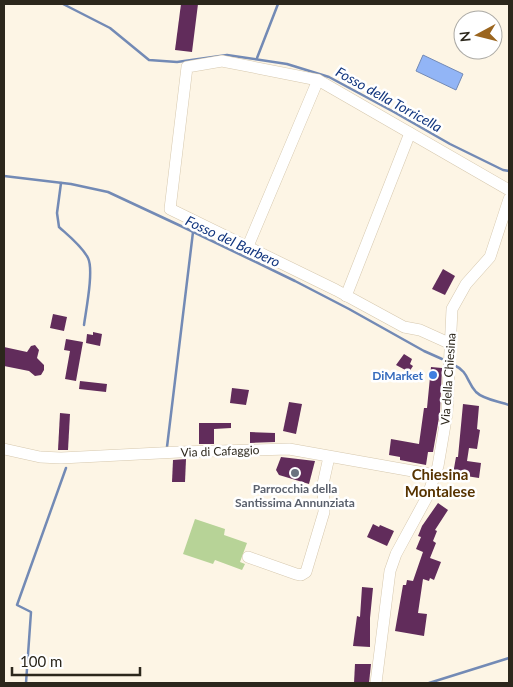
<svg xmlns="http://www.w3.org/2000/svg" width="513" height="687" font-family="Lato,sans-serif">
<rect width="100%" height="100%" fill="#fdf5e5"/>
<polygon fill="#b7d397" points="195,519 225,529 224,535 247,543 240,562 245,564 242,570 215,560 213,564 183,554"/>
<polygon fill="#92b5f6" stroke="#738ab5" points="423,55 463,74 456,90 416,71"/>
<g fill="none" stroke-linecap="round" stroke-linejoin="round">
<g stroke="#738ab5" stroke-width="2.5">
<polyline points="63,4 110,28 149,60 177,62 227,55 287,64 329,77 394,112 450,144 503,170 509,171"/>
<polyline points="257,58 278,4"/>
<polyline points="4,176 71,184 108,192 183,227 295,281 349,309 424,351 442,359"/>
<path d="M61 183 57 213 59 227C69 236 82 246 88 258 94 270 86 310 84 325"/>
<path d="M454 365C469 372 466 381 476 392 484 400 499 401 509 405"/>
<polyline points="167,447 193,232"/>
<polyline points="26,683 31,612 17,605 66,468"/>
<polyline points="429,683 509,658"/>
</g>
</g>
<g fill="#612c5b">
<polygon points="181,4 198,4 192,52 175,50"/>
<polygon points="443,269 455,276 445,295 432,289"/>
<polygon points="53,314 67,317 64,331 50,328"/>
<polygon points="93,332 102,334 100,346 86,343 87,334 93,335"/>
<polygon points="66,339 83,342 76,381 65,379 70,351 64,350"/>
<polygon points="35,345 39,350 37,358 44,365 44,370 41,375 35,376 29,371 4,366 4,347 27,352 31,346"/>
<polygon points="404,354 412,359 410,364 413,366 409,372 396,365"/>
<polygon points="431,367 442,368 440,412 433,452 428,452 426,465 400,460 400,457 389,455 391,439 419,444 424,408 427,408"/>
<polygon points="80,381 107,384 106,392 79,389"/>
<polygon points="232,388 249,390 246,405 230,403"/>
<polygon points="289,402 302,404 296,434 283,431"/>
<polygon points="463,404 479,406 477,429 480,430 477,449 469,448 467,461 481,463 479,478 453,474 456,457 458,457"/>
<polygon points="60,413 70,414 68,450 58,450"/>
<polygon points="199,423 231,423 231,428 214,429 214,444 199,444"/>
<polygon points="250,432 275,433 275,442 250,443"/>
<polygon points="281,457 315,461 309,484 279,475 276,470"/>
<polygon points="186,459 185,482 172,482 173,460"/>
<polygon points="438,503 448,510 435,530 437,531 433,541 436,543 430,558 441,562 434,580 430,578 429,581 423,579 418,613 427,614 424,636 395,631 403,585 406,585 407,580 413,581 423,552 416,549 421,537 418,536 422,526"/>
<polygon points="373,524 379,527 380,525 394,531 387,546 367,537"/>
<polygon points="362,587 373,588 370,618 370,647 353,646 357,616 360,617"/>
<polygon points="355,664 371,664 369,683 354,683"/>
</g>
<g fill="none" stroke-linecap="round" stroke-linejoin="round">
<g stroke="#d6c8ae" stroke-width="12">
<g id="minor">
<polyline points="248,246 318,80"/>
<polyline points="346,296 410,133"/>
<polyline points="451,344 420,330 404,327 336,290 170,209 187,67 222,61 318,80 509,190"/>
<polyline points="4,449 40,457 61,458 179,452 289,449 435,475"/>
<polyline points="248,557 296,574 301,575 306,572 324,512 323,484 329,457"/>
<polyline points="376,683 390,571 396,554 427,497 438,466 447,413 452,309 466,284 490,257 509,199"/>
</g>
</g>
<use href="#minor" stroke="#fff" stroke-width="11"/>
</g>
<circle fill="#3f7fe0" stroke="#fff" stroke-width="2" cx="433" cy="375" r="5"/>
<circle fill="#6b7280" stroke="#fff" stroke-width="2" cx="295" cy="473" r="5"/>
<g text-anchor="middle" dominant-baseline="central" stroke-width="5" stroke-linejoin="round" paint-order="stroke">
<g font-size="12" font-weight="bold" fill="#366cbe" stroke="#fff" text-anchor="end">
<text x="423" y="375">DiMarket</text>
</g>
<g font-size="12" fill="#2c271c" stroke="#fff">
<text transform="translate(448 379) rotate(-86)">Via della Chiesina</text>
<text transform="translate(220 451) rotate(-2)">Via di Cafaggio</text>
</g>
<g font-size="12" font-weight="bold" fill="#5b616d" stroke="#fff">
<text x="295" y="488">Parrocchia della<tspan x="295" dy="14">Santissima Annunziata</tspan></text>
</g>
<g font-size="14" font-style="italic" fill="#11357e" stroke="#fff">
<text transform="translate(389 99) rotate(29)">Fosso della Torricella</text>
<text transform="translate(233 241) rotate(25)">Fosso del Barbero</text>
</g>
<g font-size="15" font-weight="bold" fill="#573300" stroke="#fff">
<text x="440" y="474">Chiesina<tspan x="440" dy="17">Montalese</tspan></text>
</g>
</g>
<rect width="513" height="687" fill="none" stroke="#2c271c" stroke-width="10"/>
<g transform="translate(478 35) rotate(263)"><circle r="24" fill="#ffffff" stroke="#aba9a4"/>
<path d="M0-4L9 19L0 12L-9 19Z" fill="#9b651e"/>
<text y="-8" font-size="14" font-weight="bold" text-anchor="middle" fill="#2c271c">N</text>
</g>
<path d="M12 667v8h128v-8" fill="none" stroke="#2c271c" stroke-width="2.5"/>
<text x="20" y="667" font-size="15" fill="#2c271c" stroke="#ffffff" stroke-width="4" paint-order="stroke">100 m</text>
</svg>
